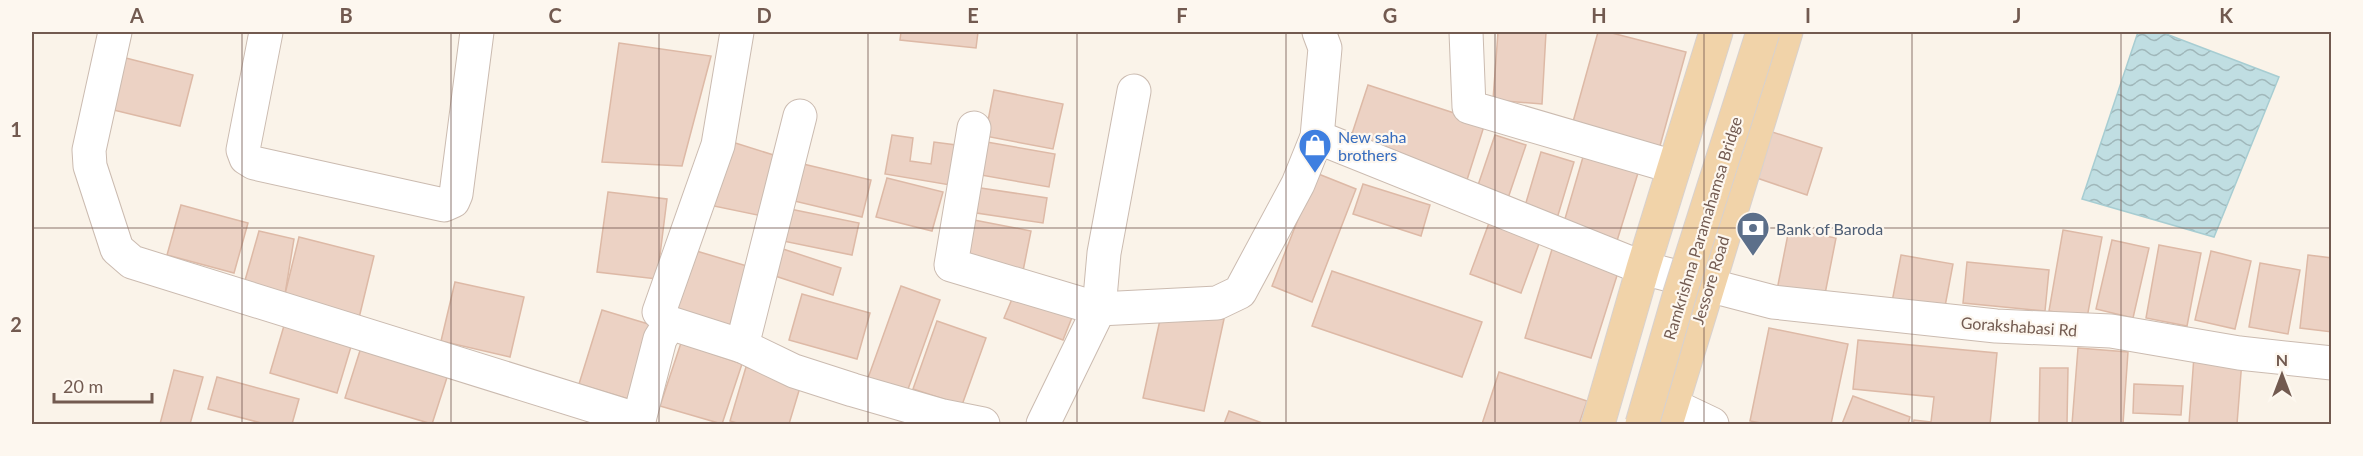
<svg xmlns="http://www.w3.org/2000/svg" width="2363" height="456" font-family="Lato,sans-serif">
<defs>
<pattern id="water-waves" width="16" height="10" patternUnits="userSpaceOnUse" patternTransform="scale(1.5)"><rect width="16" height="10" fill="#c0dee2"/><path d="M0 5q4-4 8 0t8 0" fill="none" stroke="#a0b7ba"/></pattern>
</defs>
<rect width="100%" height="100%" fill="#faf3e9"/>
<polygon fill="url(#water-waves)" stroke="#a7cdd2" stroke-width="1.5" points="2138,32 2161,32 2279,77 2214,237 2082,199"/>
<g fill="#ecd2c4" stroke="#ddb9a6" stroke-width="1.5">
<polygon points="901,32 978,32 976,48 900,40"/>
<polygon points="1498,32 1546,32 1542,104 1493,100"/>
<polygon points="1598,32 1608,32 1686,52 1658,153 1571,129"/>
<polygon points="619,43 711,56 682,166 602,162"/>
<polygon points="114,55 193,75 180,126 101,107"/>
<polygon points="1368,85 1485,123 1466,183 1348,146"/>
<polygon points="994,90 1063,104 1053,149 985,136"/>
<polygon points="1763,129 1822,148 1807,195 1748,175"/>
<polygon points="892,135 913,138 910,161 931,164 934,142 956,145 950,185 885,174"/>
<polygon points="1495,135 1526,145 1505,207 1474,197"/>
<polygon points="729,141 780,157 762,216 709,205"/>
<polygon points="981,141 1055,154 1049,187 975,174"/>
<polygon points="1541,152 1574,162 1555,225 1522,216"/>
<polygon points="1583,157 1638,173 1616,244 1562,229"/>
<polygon points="799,163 871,180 862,217 790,200"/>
<polygon points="1316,173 1356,189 1312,302 1272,286"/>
<polygon points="887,178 943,192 932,231 876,217"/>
<polygon points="1363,184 1430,205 1421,236 1353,214"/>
<polygon points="974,187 1047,198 1043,223 970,212"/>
<polygon points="608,192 667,199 657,279 597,272"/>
<polygon points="181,205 248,223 234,273 167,255"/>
<polygon points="790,209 859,223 852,255 783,241"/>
<polygon points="974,220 1031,231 1023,271 966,260"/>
<polygon points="1489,223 1540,241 1521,293 1470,274"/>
<polygon points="1789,229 1836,238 1824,299 1777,290"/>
<polygon points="2063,230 2102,237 2087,318 2049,311"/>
<polygon points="259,231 294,239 285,294 244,284"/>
<polygon points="299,237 374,256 359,318 285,294"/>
<polygon points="2112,240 2149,248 2133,318 2096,309"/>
<polygon points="2159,245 2201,253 2187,326 2146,318"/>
<polygon points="1553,246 1620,266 1591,358 1525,338"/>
<polygon points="783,249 841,268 833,295 775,276"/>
<polygon points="693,250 747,266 730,325 676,310"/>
<polygon points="2211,251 2251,261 2235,329 2195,320"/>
<polygon points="1901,255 1953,264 1943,317 1891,307"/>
<polygon points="2308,255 2332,258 2332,332 2300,328"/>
<polygon points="1967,262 2049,270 2045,311 1963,303"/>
<polygon points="2260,263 2300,270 2288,334 2249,327"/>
<polygon points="1332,271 1482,322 1462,377 1312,326"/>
<polygon points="455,282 524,297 510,357 441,341"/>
<polygon points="901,286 940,300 907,392 868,378"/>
<polygon points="1015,292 1073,315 1063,340 1004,318"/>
<polygon points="802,294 870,313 857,359 789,340"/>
<polygon points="1163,306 1224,319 1204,411 1143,398"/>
<polygon points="602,310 655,326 632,400 579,384"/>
<polygon points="286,319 353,340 337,393 270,373"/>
<polygon points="937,321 986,338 962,405 913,389"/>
<polygon points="1769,328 1848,344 1831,424 1766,424 1750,421"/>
<polygon points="364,338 451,365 432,424 345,398"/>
<polygon points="1858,340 1997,353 1990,424 1913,424 1914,420 1931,422 1934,397 1853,389"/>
<polygon points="681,343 742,364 722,424 660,406"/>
<polygon points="2078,348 2128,352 2123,424 2072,424"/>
<polygon points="2194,356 2242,360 2237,424 2189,424"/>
<polygon points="746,367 801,384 789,424 741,424 730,421"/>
<polygon points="2040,368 2068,368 2067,424 2039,424"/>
<polygon points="174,370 203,377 190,424 160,424"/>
<polygon points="1499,372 1587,401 1579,424 1482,424"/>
<polygon points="217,377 299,399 292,424 265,424 208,409"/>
<polygon points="2134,384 2183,386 2181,415 2133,413"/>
<polygon points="1853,396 1910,417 1908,424 1842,424"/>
<polygon points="1229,411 1265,424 1224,424"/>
</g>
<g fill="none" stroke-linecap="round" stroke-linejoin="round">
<g stroke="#cbbbb0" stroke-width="35">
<g id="minor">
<polyline points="115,32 89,150 90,166 117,249 132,262 639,420 638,424"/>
<polyline points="266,32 243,150 246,158 254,163 444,205 453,201 456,194 477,32"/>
<polyline points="1466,32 1469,107 1674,167"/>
<polyline points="974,128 951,265 1099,309 1217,303 1240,292 1298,184 1317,137 1325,48 1319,32"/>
<polyline points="1317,137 1643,268 1773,302 1996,326 2111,331 2239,353 2332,363"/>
<polyline points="659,312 718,145 737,32"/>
<polyline points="742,346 800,116"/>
<polyline points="1672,405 1712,424"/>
<polyline points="639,420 660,339 670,323 742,346 794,371 853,390 943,416 983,424"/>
<polyline points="1043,424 1099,309 1104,253 1134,91"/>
</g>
</g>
<g stroke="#d8d1ce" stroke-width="35">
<g id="major">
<polyline points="1598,424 1643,268 1716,32"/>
<polyline points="1666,424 1786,32"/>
</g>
</g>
<use href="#minor" stroke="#fff" stroke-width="33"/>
<use href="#major" stroke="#f1d3a9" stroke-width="33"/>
<g stroke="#d8d1ce" stroke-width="35" stroke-linecap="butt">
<polyline id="major-bridge" points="1642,424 1680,293 1763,32"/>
</g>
<use href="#major-bridge" stroke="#f1d3a9" stroke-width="33"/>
</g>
<path fill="none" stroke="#725a50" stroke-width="1.5" stroke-opacity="0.55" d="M242 32V424M451 32V424M659 32V424M868 32V424M1077 32V424M1286 32V424M1495 32V424M1704 32V424M1912 32V424M2121 32V424M32 228H2332"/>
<defs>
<g id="shop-pin" transform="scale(1.725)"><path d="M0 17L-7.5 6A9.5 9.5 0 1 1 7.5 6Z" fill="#3f7fe0" stroke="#fdf7ef"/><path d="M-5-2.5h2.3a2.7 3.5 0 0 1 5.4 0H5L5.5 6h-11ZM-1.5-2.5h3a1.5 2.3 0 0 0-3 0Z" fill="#fff"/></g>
<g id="bank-pin" transform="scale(1.725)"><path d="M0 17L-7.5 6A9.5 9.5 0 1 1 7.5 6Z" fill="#5c6f8a" stroke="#fdf7ef"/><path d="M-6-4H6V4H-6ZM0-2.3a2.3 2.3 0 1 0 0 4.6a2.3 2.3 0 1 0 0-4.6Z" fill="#fff"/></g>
</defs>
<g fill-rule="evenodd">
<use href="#shop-pin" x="1315" y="145"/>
<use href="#bank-pin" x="1753" y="228"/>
</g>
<g text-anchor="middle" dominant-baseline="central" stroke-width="4.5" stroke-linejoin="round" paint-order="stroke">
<g font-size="16" fill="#366cbe" stroke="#fdf7ef" text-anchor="start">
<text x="1338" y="136">New saha<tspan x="1338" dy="18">brothers</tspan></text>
</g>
<g font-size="16" fill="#725a50" stroke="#fdf7ef">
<text transform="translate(1702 228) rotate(-73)">Ramkrishna Paramahamsa Bridge</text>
<text transform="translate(1710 280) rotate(-73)">Jessore Road</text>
<text transform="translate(2019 326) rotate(4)">Gorakshabasi Rd</text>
</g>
<g font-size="16" fill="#4e5e75" stroke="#fdf7ef" text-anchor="start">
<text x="1776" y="228">Bank of Baroda</text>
</g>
</g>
<rect width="2363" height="456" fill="none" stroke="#fdf7ef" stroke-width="66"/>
<g transform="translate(2282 375)" stroke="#fdf7ef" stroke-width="4.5" paint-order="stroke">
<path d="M0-4.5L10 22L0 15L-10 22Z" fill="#725a50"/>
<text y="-9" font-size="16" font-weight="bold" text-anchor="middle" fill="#725a50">N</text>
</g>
<path d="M54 393v9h98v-9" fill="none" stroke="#725a50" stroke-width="3"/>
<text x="63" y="393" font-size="18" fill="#725a50" stroke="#fdf7ef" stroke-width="4.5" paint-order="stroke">20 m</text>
<rect x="33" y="33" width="2297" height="390" fill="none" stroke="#725a50" stroke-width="2"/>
<g font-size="20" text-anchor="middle" font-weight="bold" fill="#725a50">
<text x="137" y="23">A</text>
<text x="346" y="23">B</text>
<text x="555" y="23">C</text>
<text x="764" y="23">D</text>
<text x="973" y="23">E</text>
<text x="1182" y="23">F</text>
<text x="1390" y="23">G</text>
<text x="1599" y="23">H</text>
<text x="1808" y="23">I</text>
<text x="2017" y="23">J</text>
<text x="2226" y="23">K</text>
<text x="16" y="137">1</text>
<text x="16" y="332">2</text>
</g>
</svg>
